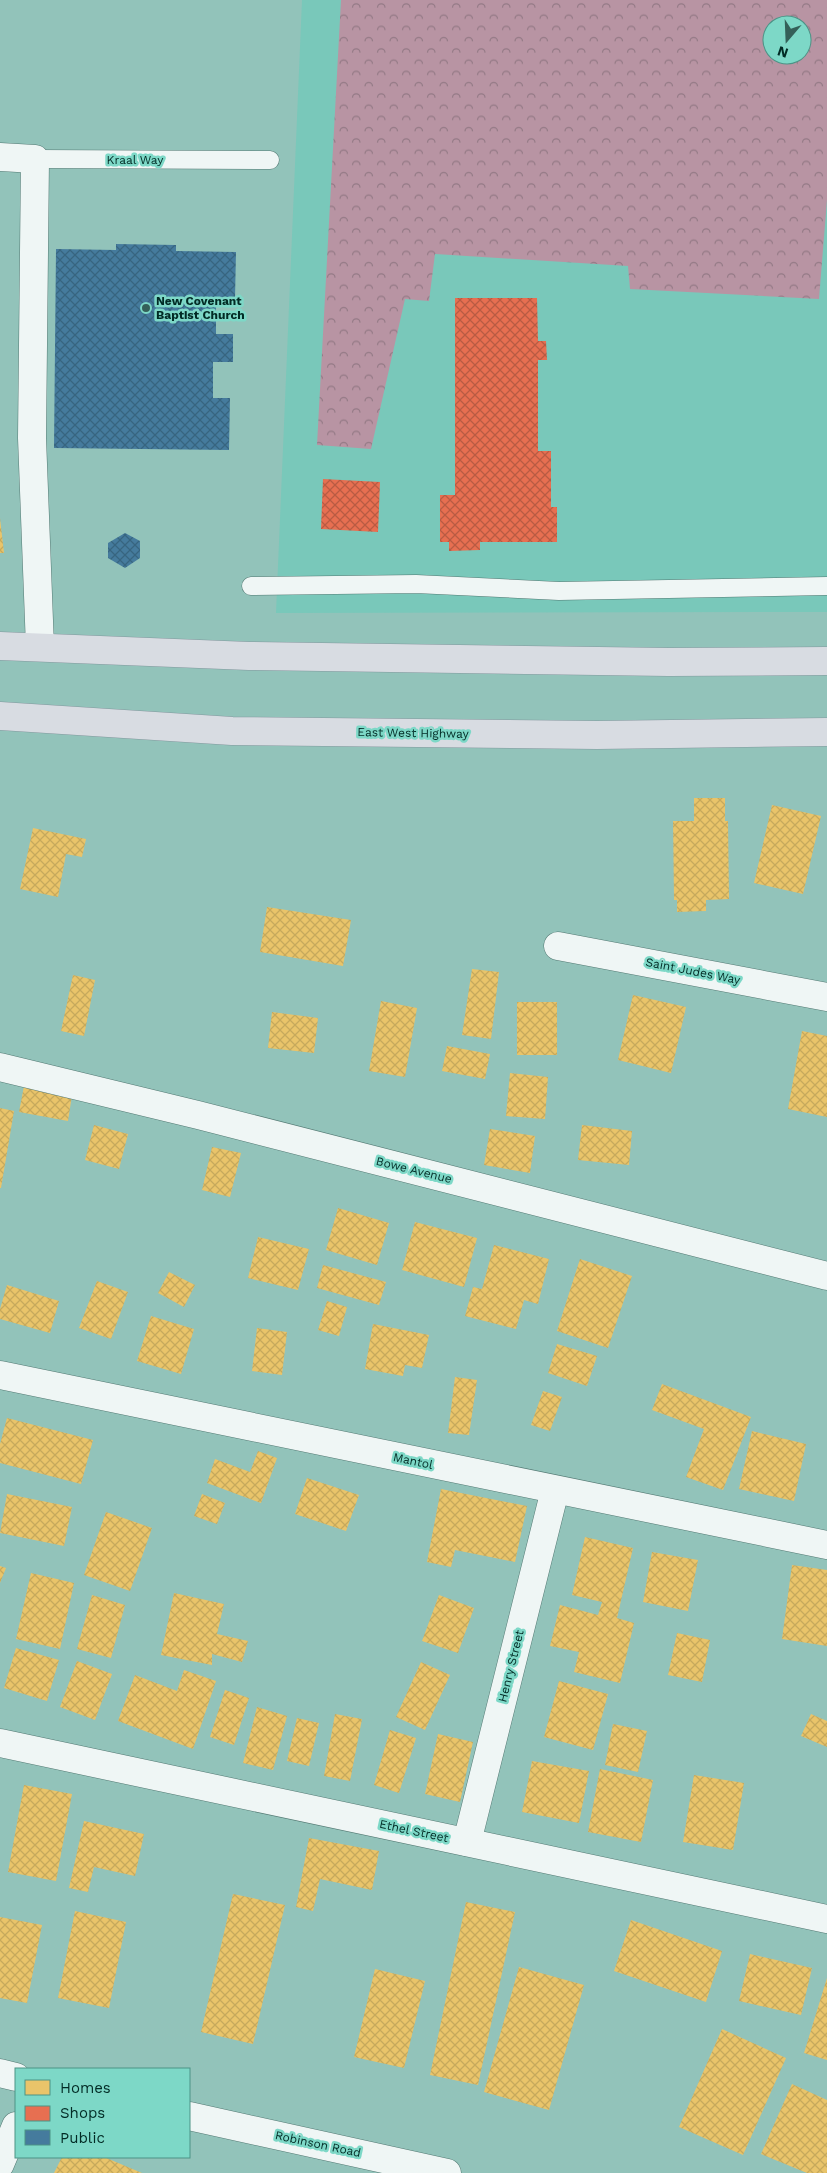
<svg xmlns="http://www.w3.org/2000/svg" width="827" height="2173" font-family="'Work Sans',sans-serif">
<defs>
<pattern id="forest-crowns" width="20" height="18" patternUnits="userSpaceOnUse" patternTransform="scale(1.25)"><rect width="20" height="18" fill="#b894a3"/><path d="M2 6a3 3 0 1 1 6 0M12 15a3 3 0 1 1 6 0" fill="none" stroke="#937985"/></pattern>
<pattern id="homes-cross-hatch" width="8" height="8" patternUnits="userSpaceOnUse" patternTransform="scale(1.25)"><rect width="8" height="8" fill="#e9c46a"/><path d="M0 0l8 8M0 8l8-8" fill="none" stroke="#c6a95c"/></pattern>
<pattern id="shops-cross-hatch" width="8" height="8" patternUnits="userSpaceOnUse" patternTransform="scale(1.25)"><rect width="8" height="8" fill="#e76f51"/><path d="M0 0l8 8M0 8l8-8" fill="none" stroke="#b95b43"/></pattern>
<pattern id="public-cross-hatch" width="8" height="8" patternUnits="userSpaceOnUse" patternTransform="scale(1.25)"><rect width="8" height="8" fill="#457b9d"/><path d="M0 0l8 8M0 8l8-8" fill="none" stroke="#376580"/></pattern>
</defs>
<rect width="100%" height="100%" fill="#92c3ba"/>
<path fill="#79c8ba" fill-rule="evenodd" d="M302 0H827V612L276 613ZM772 25H802V55H772Z"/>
<path fill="url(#forest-crowns)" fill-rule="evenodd" d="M341 0H827V200L819 299 630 289 628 266 435 254 429 301 405 299 371 449 317 445ZM772 25H802V55H772Z"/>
<g fill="url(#homes-cross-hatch)">
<polygon points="0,518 4,553 0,553"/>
<polygon points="694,798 725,798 725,821 728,821 729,899 706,900 706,911 677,912 677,900 674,900 673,821 694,821"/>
<polygon points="772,805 821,816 803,894 754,883"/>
<polygon points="33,828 86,839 82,857 66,854 58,897 20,889"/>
<polygon points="267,907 351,920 343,966 260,952"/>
<polygon points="472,969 499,972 491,1039 462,1035"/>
<polygon points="73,975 95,980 84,1036 61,1031"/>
<polygon points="633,995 686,1007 671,1073 618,1060"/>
<polygon points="381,1001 417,1008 405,1077 369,1071"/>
<rect x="517" y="1002" width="40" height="53"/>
<polygon points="272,1012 318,1018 314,1053 268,1048"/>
<polygon points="802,1031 827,1036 827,1117 788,1109"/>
<polygon points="447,1046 490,1054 485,1079 442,1071"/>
<polygon points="510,1073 548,1077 545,1119 506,1116"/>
<polygon points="24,1086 72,1095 68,1121 19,1112"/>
<polygon points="0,1108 14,1111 1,1188 0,1188"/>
<polygon points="94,1125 128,1134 119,1169 85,1160"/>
<polygon points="582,1125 632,1131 629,1165 578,1160"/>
<polygon points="490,1129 535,1136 530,1173 484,1165"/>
<polygon points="212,1147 241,1153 230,1197 202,1190"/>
<polygon points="338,1208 389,1223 377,1265 326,1250"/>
<polygon points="415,1222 477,1238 464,1287 402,1270"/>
<polygon points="258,1237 309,1249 298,1290 248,1278"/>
<polygon points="494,1245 549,1259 538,1304 524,1300 516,1329 465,1316 473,1287 482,1289"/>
<polygon points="580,1259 632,1276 608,1348 557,1331"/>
<polygon points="323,1265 386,1282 379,1305 317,1288"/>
<polygon points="169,1272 195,1285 184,1307 158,1293"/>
<polygon points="97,1281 128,1292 111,1339 79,1328"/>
<polygon points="7,1285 59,1301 50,1333 0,1319 0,1309"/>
<polygon points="327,1301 347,1307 339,1336 318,1330"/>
<polygon points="151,1316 194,1329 181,1374 137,1361"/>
<polygon points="373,1324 429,1335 422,1368 405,1365 403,1376 365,1369"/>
<polygon points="257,1328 287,1332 282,1375 252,1371"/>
<polygon points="557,1344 597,1356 587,1386 548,1373"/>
<polygon points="455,1377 477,1380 469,1435 448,1433"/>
<polygon points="662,1384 751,1417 723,1490 686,1477 704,1429 652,1410"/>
<polygon points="543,1391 562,1397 550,1431 531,1425"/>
<polygon points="7,1418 93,1440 81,1484 0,1463 0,1444"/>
<polygon points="752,1431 806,1444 794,1501 739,1489"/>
<polygon points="258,1451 277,1458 261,1503 207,1483 215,1459 250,1472"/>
<polygon points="307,1478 359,1495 346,1531 295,1514"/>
<polygon points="441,1489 527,1506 515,1562 455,1550 451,1567 427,1562"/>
<polygon points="7,1494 72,1507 64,1546 0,1533"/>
<polygon points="202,1494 225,1503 217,1524 194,1516"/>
<polygon points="106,1512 152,1528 130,1591 84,1575"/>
<polygon points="585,1537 633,1548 617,1618 634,1623 620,1683 574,1672 579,1652 550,1646 560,1605 598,1615 602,1602 572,1595"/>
<polygon points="652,1552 698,1560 688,1611 643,1602"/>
<polygon points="792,1565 827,1570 827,1646 782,1639"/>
<polygon points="0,1566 6,1568 0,1583"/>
<polygon points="31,1573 74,1583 60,1649 16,1639"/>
<polygon points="174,1593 224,1604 217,1634 248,1641 242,1662 212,1654 212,1665 161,1655"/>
<polygon points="92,1595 125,1605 111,1658 77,1649"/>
<polygon points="439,1595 474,1608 458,1653 422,1641"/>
<polygon points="677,1633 710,1640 702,1682 668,1675"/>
<polygon points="16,1648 59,1660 47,1701 4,1688"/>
<polygon points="77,1661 112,1674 95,1720 60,1707"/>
<polygon points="421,1662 450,1675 425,1730 396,1717"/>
<polygon points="184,1670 216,1681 193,1749 118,1721 135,1675 177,1691"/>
<polygon points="559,1681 608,1694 593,1750 544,1737"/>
<polygon points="225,1690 249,1698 234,1745 210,1737"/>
<polygon points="257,1707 287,1716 273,1770 243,1763"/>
<polygon points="335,1714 362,1719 350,1781 324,1776"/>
<polygon points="811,1714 827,1721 827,1747 801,1736"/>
<polygon points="297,1718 319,1723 309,1766 287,1761"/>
<polygon points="613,1724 647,1731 638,1772 605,1765"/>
<polygon points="390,1730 416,1738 399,1793 374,1785"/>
<polygon points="438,1734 473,1742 460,1802 425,1794"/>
<polygon points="532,1761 589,1771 579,1823 522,1812"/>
<polygon points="600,1769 653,1780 641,1842 588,1832"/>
<polygon points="694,1775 744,1783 733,1850 683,1842"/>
<polygon points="24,1785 72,1794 56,1881 8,1872"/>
<polygon points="84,1821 144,1834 135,1876 94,1867 88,1892 69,1888"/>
<polygon points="309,1838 379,1851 372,1890 320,1879 313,1911 296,1907"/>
<polygon points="233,1894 285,1905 253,2044 201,2032"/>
<polygon points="466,1902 515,1912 478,2085 430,2075"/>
<polygon points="75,1911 126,1922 109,2008 58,1998"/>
<polygon points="0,1917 42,1925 27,2003 0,1998"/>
<polygon points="631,1920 722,1951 706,2002 614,1971"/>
<polygon points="750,1954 812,1968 801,2015 739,2001"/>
<polygon points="519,1967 584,1985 549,2110 484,2092"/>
<polygon points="375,1969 425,1981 404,2068 354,2057"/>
<polygon points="827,1978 827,2060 804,2053"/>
<polygon points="722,2029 786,2058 743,2155 679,2127"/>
<polygon points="792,2084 827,2100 827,2173 807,2173 761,2154"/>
<polygon points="62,2157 104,2157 142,2173 54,2173"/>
</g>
<g fill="url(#shops-cross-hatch)">
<polygon points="455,298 537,298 538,341 546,341 547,360 538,360 538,451 551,451 551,507 557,507 557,542 480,542 480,550 449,551 449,542 440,542 440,495 455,495"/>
<polygon points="323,479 380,482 378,532 321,529"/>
</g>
<g fill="url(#public-cross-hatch)">
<polygon points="116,244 176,245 176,251 236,252 235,299 216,299 216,334 233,334 233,362 213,362 213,398 230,398 229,450 54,448 56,249 116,250"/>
<polygon points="125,533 140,541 140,558 125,568 108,558 108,543"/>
</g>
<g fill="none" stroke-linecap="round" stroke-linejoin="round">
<g stroke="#537973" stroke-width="19">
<g id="service">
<polyline points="35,159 270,160"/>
<polyline points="251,586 416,584 559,591 827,586"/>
</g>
</g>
<g stroke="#537973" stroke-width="29">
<g id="minor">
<polyline points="0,157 35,159 32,438 40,647"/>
<polyline points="558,946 827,997"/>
<polyline points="0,1067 198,1115 827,1276"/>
<polyline points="0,1375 827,1545"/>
<polyline points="0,1743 827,1919"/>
<polyline points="467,1842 555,1490"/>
<polyline points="0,2164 16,2126"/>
</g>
</g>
<g stroke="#537973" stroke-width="29">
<g id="secondary">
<polyline points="0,2073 16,2077"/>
<polyline points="189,2116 447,2173"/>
</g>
</g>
<g stroke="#83989e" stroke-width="29">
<g id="trunk">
<polyline points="0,646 249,656 669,662 827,661"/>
<polyline points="0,716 232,731 597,735 827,732"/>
</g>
</g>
<use href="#service" stroke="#eff6f5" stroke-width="18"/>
<use href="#minor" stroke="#eff6f5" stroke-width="28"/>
<use href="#secondary" stroke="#eff6f5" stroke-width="28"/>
<use href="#trunk" stroke="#d8dce2" stroke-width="28"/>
</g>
<circle fill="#346059" stroke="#7dd8c7" stroke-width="2" cx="146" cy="308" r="5"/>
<g text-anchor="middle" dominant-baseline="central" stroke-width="5" stroke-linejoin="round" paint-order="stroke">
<g font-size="12" fill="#022b25" stroke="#7dd8c7">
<text x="135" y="160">Kraal Way</text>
<text transform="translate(413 733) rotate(1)">East West Highway</text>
<text transform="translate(693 971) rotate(11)">Saint Judes Way</text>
<text transform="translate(414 1170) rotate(14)">Bowe Avenue</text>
<text transform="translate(413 1461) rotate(12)">Mantol</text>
<text transform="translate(511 1666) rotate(-76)">Henry Street</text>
<text transform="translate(414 1831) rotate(12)">Ethel Street</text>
<text transform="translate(318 2144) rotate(12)">Robinson Road</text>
</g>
<g font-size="12" font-weight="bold" fill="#022b25" stroke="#7dd8c7" text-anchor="start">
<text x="156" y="301">New Covenant<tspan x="156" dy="14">Baptist Church</tspan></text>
</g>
</g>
<rect x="15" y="2068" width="175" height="90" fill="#7dd8c7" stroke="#4c9386"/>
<rect x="25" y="2080" width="25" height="15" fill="#e9c46a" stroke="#4c9386"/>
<text x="60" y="2093" font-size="15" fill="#022b25">Homes</text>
<rect x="25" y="2106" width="25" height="15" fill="#e76f51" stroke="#4c9386"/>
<text x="60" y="2118" font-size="15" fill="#022b25">Shops</text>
<rect x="25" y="2130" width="25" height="15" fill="#457b9d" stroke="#4c9386"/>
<text x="60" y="2143" font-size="15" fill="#022b25">Public</text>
<g transform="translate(787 40) rotate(199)"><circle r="24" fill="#7dd8c7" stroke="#4c9386"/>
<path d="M0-4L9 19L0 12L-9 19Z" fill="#346059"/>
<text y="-8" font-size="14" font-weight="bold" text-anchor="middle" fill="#022b25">N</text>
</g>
</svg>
